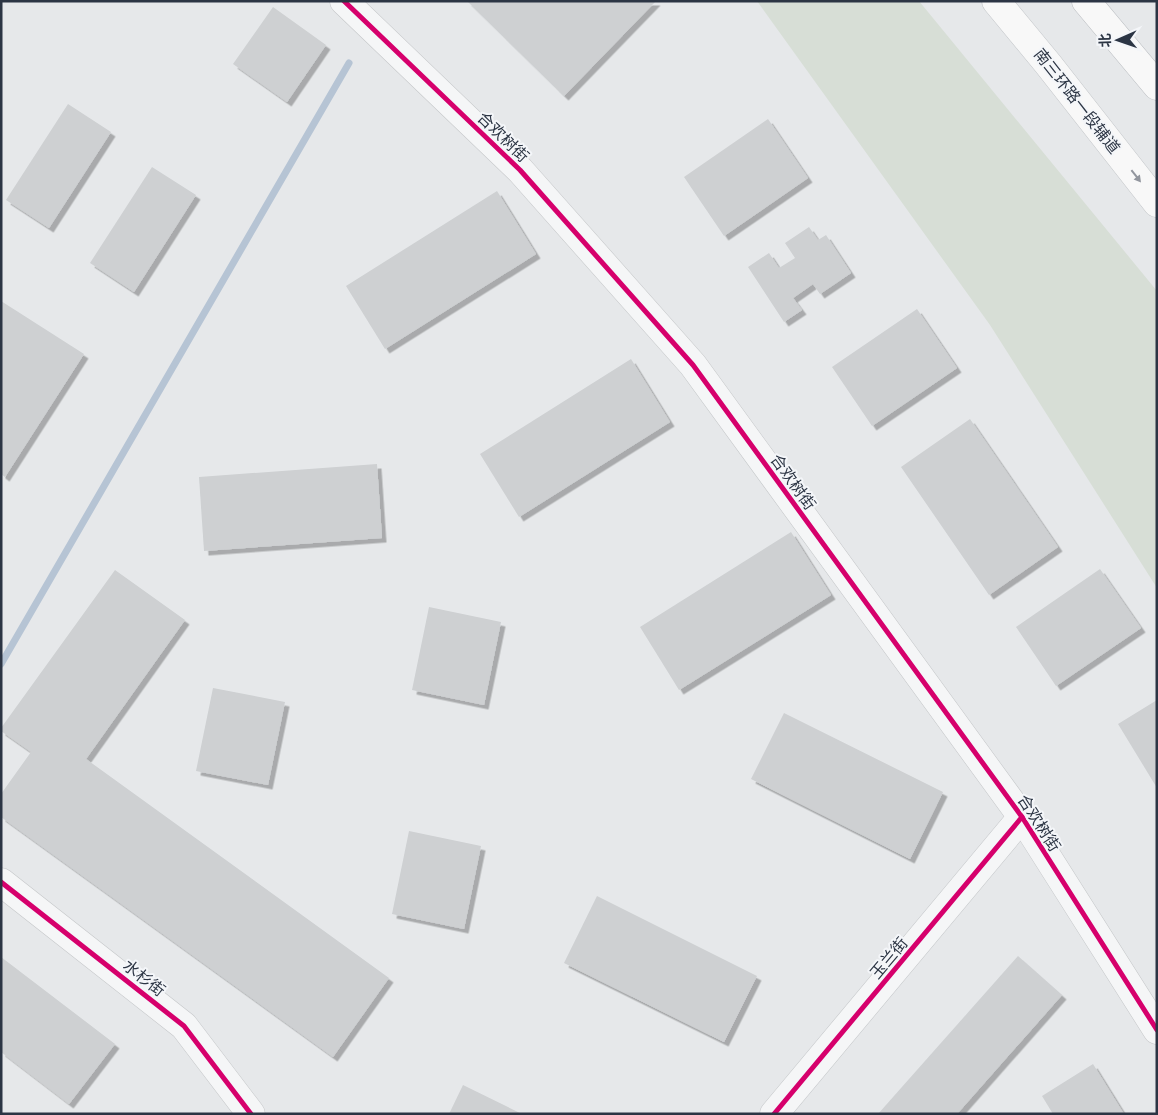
<svg xmlns="http://www.w3.org/2000/svg" width="1158" height="1115" font-family="Poppins,'Noto Sans SC',sans-serif">
<defs>
<filter id="shadow"><feDropShadow dx="4.5" dy="4.5" stdDeviation="0" flood-color="#0004"/></filter>
</defs>
<rect width="100%" height="100%" fill="#e6e8ea"/>
<polygon fill="#d7ded6" points="757,1 919,1 1157,291 1157,588 990,325"/>
<g fill="none" stroke-linecap="round" stroke-linejoin="round">
<polyline stroke="#b6c4d4" stroke-width="7" points="1,664 349,63"/>
</g>
<g fill="#ced0d2" filter="url(#shadow)">
<polygon points="467,1 656,1 564,96"/>
<polygon points="273,7 326,45 287,102 233,64"/>
<polygon points="68,104 111,132 49,228 6,200"/>
<polygon points="768,119 808,178 724,236 684,177"/>
<polygon points="152,167 196,195 134,292 90,263"/>
<polygon points="497,191 536,254 385,349 346,286"/>
<polygon points="809,227 818,240 826,235 851,273 820,294 813,284 793,298 802,310 784,322 748,267 769,253 779,268 795,258 785,243"/>
<polygon points="1,301 84,354 5,477 1,474"/>
<polygon points="917,309 957,368 872,426 832,367"/>
<polygon points="631,359 670,422 519,517 480,454"/>
<polygon points="970,419 1058,547 989,595 901,467"/>
<polygon points="377,464 382,538 204,551 199,477"/>
<polygon points="791,532 831,595 679,690 640,627"/>
<polygon points="1100,569 1141,628 1056,686 1016,627"/>
<polygon points="115,570 185,620 86,759 389,978 333,1057 1,817 1,794 31,752 1,731 1,728"/>
<polygon points="429,607 501,622 484,705 412,690"/>
<polygon points="213,688 285,702 268,785 196,771"/>
<polygon points="1157,700 1157,788 1118,724"/>
<polygon points="784,713 943,792 910,859 751,779"/>
<polygon points="409,831 481,846 464,929 392,914"/>
<polygon points="597,896 757,976 724,1042 564,963"/>
<polygon points="1018,956 1062,995 957,1114 878,1114"/>
<polygon points="1,957 115,1044 69,1104 1,1052"/>
<polygon points="1093,1064 1124,1114 1053,1114 1042,1096"/>
<polygon points="463,1085 522,1114 449,1114"/>
</g>
<g fill="none" stroke-linecap="round" stroke-linejoin="round">
<g stroke="#c4c6c8" stroke-width="29">
<g id="minor">
<polyline points="344,1 520,170 693,365 1022,817 1157,1030"/>
<polyline points="1,882 184,1026 251,1114"/>
<polyline points="774,1114 1022,817"/>
</g>
</g>
<g stroke="#c2c5c8" stroke-width="29">
<polyline id="major" points="996,1 1048,64 1157,203"/>
</g>
<g stroke="#b8bbbf" stroke-width="29">
<polyline id="highway" points="1086,1 1157,86"/>
</g>
<use href="#minor" stroke="#f5f6f7" stroke-width="28"/>
<use href="#major" stroke="#f8f8f8" stroke-width="28"/>
<use href="#highway" stroke="#f8f8f8" stroke-width="28"/>
<g stroke="#f4f6f9" stroke-width="8">
<g id="cycleway">
<polyline points="344,1 520,170 693,365 1022,817 1157,1030"/>
<polyline points="1,882 184,1026 251,1114"/>
<polyline points="774,1114 1022,817"/>
</g>
</g>
<use href="#cycleway" stroke="#d6006c" stroke-width="5"/>
</g>
<defs><path id="oneway-solid" d="M-6-.8H1V-3.2L6.5 0L1 3.2V.8H-6Z" transform="scale(1.25)"/></defs>
<use fill="#92969e" href="#oneway-solid" transform="translate(1136 176) rotate(52)"/>
<g text-anchor="middle" dominant-baseline="central" stroke-width="4" stroke-linejoin="round" paint-order="stroke">
<g font-size="16" fill="#2c3544" stroke="#f4f6f9">
<text transform="translate(1077 101) rotate(52)">南三环路一段辅道</text>
<text transform="translate(503 137) rotate(44)">合欢树街</text>
<text transform="translate(793 482) rotate(54)">合欢树街</text>
<text transform="translate(1039 823) rotate(57)">合欢树街</text>
<text transform="translate(889 958) rotate(-50)">玉兰街</text>
<text transform="translate(144 978) rotate(38)">水杉街</text>
</g>
</g>
<rect width="1158" height="1115" fill="none" stroke="#2c3544" stroke-width="5"/>
<g transform="translate(1118 40) rotate(268)" stroke="#f4f6f9" stroke-width="4" paint-order="stroke">
<path d="M0-4L9 19L0 12L-9 19Z" fill="#2c3544"/>
<text y="-8" font-size="14" font-weight="bold" text-anchor="middle" fill="#2c3544">北</text>
</g>
</svg>
